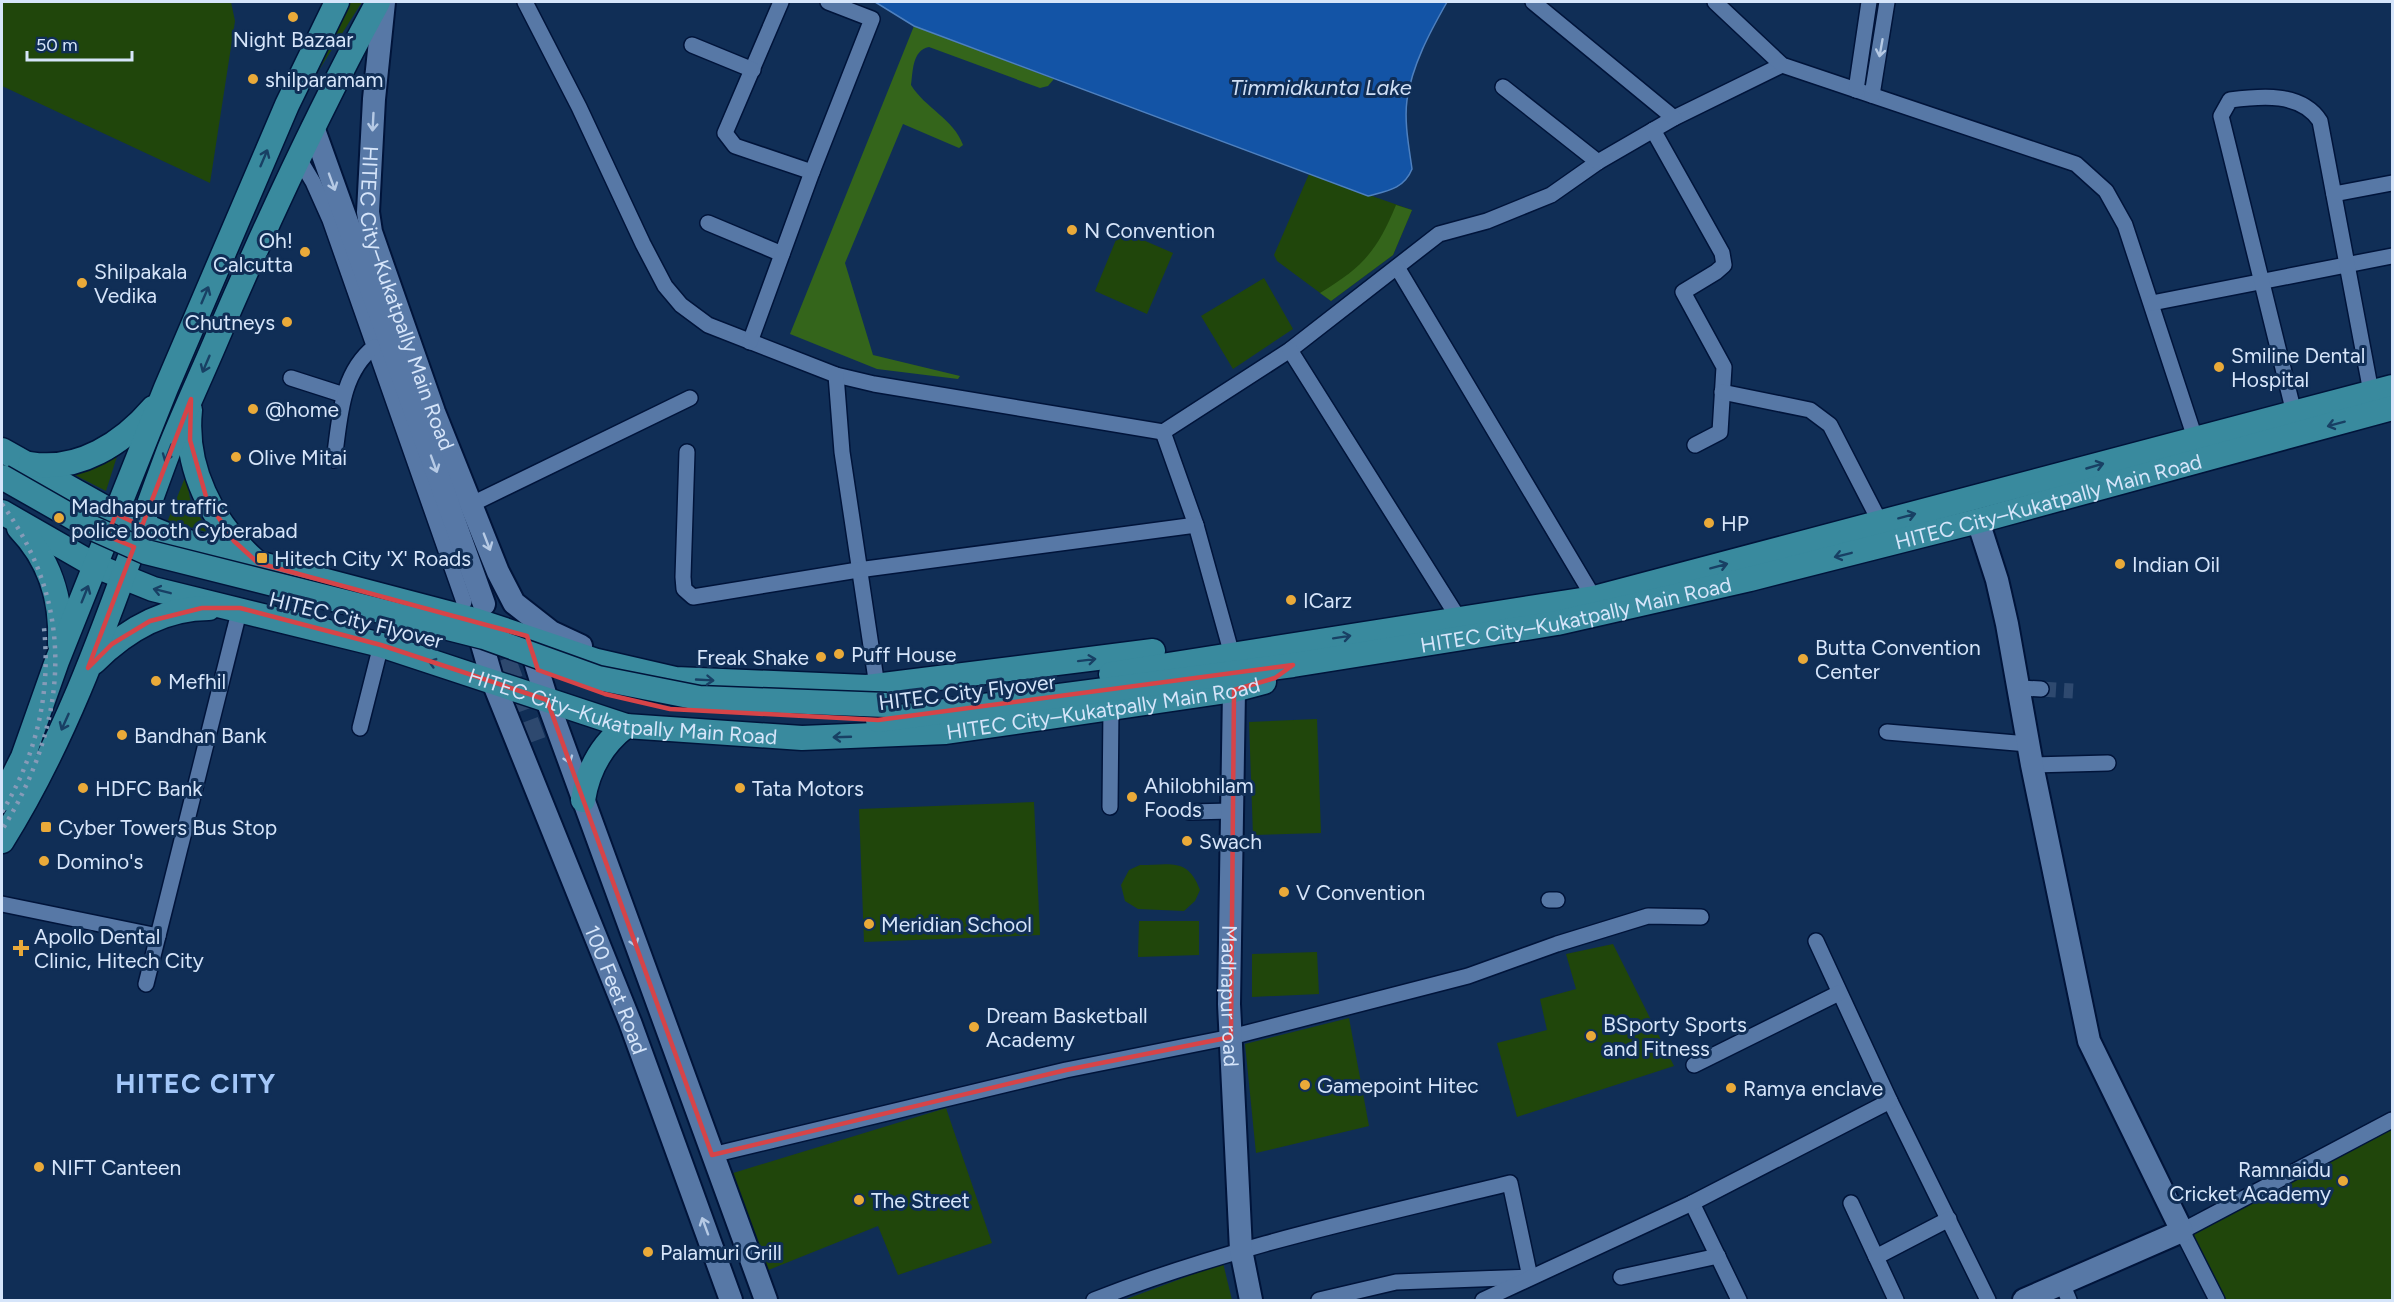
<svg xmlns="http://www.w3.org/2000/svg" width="2394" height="1302" font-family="Figtree,sans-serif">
<rect width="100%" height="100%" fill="#102e56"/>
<g fill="#20460b">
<polygon points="2,2 231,2 235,21 210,183 2,86"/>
<polygon points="350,2 362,2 312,81"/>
<polygon points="1309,174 1412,210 1393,255 1331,301 1277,261 1274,255"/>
<polygon points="1120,230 1173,253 1147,314 1095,291"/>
<polygon points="1264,278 1293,329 1233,369 1201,316"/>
<polygon points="119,450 106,491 69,472"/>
<polygon points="186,475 190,499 209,533 168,520"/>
<polygon points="1317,719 1321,833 1253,835 1249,722"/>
<polygon points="1034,802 1040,935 864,942 859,809"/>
<path d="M1140 865C1170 865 1188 857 1200 890L1195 901 1184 911 1138 909 1125 901 1121 885 1129 870Z"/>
<polygon points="1139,921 1199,921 1199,955 1138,957"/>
<polygon points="1613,944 1674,1066 1517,1117 1497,1043 1547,1030 1540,999 1576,989 1566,954"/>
<polygon points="1317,952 1319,994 1252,997 1252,954"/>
<polygon points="1349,1018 1369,1126 1256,1153 1245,1044"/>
<polygon points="946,1108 992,1243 898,1275 878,1226 766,1271 730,1174"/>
<polygon points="2392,1128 2392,1300 2226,1300 2193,1234"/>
<polygon points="1223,1263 1232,1300 1124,1300"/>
</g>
<g fill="#34651b">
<path d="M914 26 1054 79 1048 86 1040 88 929 47C912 50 913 72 911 85 925 108 954 119 963 145L959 148 903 124 845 263 873 355 960 376 958 379 877 369 790 334Z"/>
<path d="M1396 205 1412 210 1393 255 1331 301 1320 293C1363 267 1377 251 1396 205Z"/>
</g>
<path fill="#1354a6" stroke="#4e80bf" stroke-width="1.5" d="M875 2H1447C1430 32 1412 65 1407 100 1404 122 1409 147 1412 169 1404 189 1387 191 1368 196L914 26Z"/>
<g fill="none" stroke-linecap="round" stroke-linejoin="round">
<polyline stroke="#2e496f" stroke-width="15" stroke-dasharray="15 8" stroke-linecap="butt" points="2041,689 2073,691"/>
<polyline stroke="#2e496f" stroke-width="22" stroke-dasharray="22 11" stroke-linecap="butt" points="493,628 535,741"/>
<g stroke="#00143a" stroke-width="18">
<g id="street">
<polyline points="525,2 579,107 643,244 665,286 681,305 708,325 836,375 874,384 1163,432 1290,350 1439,234 1487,221 1551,195 1598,162 1674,118 1782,65"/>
<polyline points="781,2 725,133 735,146 812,172"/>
<polyline points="1533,2 1674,118"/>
<polyline points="1715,2 1782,65 2076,164 2106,191 2125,225 2195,438"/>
<polyline points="692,45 753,70"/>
<polyline points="1503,87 1598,162"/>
<polyline points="1856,90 1869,2"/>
<polyline points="1872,95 1887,2"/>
<polyline points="1653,130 1722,253 1724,265 1716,272 1683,292 1724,367 1720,432 1695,445"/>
<polyline points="298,157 313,182 330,220 464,602"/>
<polyline points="2334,194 2392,183"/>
<polyline points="708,223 782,254"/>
<polyline points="1397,267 1594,598"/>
<polyline points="2152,303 2392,256"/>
<polyline points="750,342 812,172 872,19 828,2"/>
<polyline points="1290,350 1459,619"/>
<polyline points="836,375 842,452 877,686"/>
<polyline points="291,378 344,395"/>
<polyline points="1722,392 1810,410 1830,425 1881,524"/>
<path d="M2294 413 2221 116 2230 100C2261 96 2301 92 2320 121L2371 392"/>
<polyline points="1163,432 1196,525 1229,644"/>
<polyline points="687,452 683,577 684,589 693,597 858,570 1196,525"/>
<path d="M334 460C340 420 340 374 374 347"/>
<polyline points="472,504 690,398"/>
<polyline points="2018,688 2041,689"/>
<polyline points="360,728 381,645"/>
<polyline points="1887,732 2028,744"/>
<polyline points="2032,765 2108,763"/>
<polyline points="1110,807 1111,708"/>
<polyline points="1189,812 1232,811"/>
<polyline points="1549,900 1557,900"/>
<polyline points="2,904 158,936"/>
<polyline points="1816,941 1890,1101 1988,1300"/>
<polyline points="146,984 240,608"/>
<polyline points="1694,1065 1839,993"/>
<polyline points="712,1155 1066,1070 1231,1037 1468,976 1557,944 1648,916 1701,917"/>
<polyline points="1692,1203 1739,1300"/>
<polyline points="1851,1203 1896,1300"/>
<polyline points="1876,1257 1949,1219"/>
<polyline points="1621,1277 1718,1256"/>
<polyline points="2062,1283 2069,1300"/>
<path d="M1094 1300C1228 1247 1371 1217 1510 1183L1530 1277 1396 1282 1319 1300"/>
<polyline points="1483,1300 1692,1203 1890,1101"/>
<polyline points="2217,1300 2182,1231 2392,1120"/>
</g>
</g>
<g stroke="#00143a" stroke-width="26">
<g id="secondary">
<path id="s1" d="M384 2 374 99 368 212 371 232 434 412 498 572 514 603 551 632 581 646"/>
<polyline points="313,127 484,604"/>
<polyline points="1978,521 1997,580 2007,624 2032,765 2089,1041 2182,1231 2024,1300"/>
<path id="s2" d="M475 620 493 682 630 1022 731 1300"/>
<polyline points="529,642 547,700 766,1300"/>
<path id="s3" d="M1234 690 1229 1004 1241 1250 1251 1300"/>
</g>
</g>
<g stroke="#00143a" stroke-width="27">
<g id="primary">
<path d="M190 410C184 468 212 522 254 560"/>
<polyline points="2,450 116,514 172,537 258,563 475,620 597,661 675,679 867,687 1153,651"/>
<path d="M30 464C79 472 123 443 153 408"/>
<path id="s4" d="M2 512 96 566 153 589 381 645 626 726 802 738 946 732 1234 690 1264 682"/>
<path d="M19 528C50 560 62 601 60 644"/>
<path d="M94 662C125 631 164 608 209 608"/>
<polyline points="1111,674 1594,598 2392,387"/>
<path id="s5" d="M878 720 1293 665 1557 623 1750 579 1978 521 2392 408"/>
<polyline points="2,799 23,757 57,661 166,388 287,105 337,2"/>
<path d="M583 800C588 769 601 745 626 726"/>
<path d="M2 841C78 720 119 583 169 450 184 412 202 374 218 336 267 222 319 110 378 2"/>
</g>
</g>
<use href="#street" stroke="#5778a6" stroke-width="15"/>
<use href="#secondary" stroke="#5778a6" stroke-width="22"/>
<use href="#primary" stroke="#398a9e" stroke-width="24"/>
<g stroke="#869bb8" stroke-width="4.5" stroke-dasharray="3 6" stroke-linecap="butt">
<path d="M2 504C78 608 68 724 2 830"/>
<path d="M2 812C36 756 51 694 44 628"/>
</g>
<g stroke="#00143a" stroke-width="27" stroke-linecap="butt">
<polyline id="primary-bridge" points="2,477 88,526 146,552 484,637 598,678 699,698 887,705"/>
</g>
<use href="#primary-bridge" stroke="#398a9e" stroke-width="24"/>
</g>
<defs><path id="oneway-shaft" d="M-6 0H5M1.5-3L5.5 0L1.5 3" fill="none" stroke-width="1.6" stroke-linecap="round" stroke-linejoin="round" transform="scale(1.5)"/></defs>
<g stroke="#b6cae5">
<use href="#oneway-shaft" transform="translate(1881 48) rotate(100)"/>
<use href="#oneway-shaft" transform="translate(373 122) rotate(93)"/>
<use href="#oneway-shaft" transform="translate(332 182) rotate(70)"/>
<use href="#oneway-shaft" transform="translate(434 464) rotate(70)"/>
<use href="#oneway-shaft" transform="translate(487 542) rotate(69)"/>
<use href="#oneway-shaft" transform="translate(567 755) rotate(70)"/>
<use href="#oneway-shaft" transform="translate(633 938) rotate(70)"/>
<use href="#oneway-shaft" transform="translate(705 1226) rotate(-110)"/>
</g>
<g stroke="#184064">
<use href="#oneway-shaft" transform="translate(264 158) rotate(-67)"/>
<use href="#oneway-shaft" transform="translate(205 295) rotate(-67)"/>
<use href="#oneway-shaft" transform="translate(206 364) rotate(113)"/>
<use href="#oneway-shaft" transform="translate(2336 424) rotate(165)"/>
<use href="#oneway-shaft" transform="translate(168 453) rotate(111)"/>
<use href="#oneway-shaft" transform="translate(2095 466) rotate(-16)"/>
<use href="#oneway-shaft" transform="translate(1907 516) rotate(-15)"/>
<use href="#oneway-shaft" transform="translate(1843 555) rotate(166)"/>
<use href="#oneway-shaft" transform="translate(1719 566) rotate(-15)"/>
<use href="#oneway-shaft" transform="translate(162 591) rotate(-166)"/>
<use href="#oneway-shaft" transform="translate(85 594) rotate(-68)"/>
<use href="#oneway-shaft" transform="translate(1342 637) rotate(-9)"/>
<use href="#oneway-shaft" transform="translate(1087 660) rotate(-7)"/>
<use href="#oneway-shaft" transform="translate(437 664) rotate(-162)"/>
<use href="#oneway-shaft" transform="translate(705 680) rotate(3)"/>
<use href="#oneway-shaft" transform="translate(65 722) rotate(114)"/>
<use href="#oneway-shaft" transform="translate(842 737) rotate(178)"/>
</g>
<path fill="none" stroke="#d64448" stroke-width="4.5" stroke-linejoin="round" d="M191 399 190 440 207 500 234 541 258 563 527 636 538 670 605 694 670 709 878 720 1293 665 1275 678 1234 690 1231 1037 1066 1070 712 1155 547 700 381 645 240 608H202L150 621 112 644 88 668 134 547 107 536 116 514 142 526Z"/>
<g fill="#eaaa39" stroke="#102e56" stroke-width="2">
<circle cx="293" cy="17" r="6"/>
<circle cx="253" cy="79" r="6"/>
<circle cx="1072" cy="230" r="6"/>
<circle cx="305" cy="252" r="6"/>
<circle cx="82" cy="283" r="6"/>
<circle cx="287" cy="322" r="6"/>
<circle cx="2219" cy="367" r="6"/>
<circle cx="253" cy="409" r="6"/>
<circle cx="236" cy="457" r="6"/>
<circle cx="59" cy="518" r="6"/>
<circle cx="1709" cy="523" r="6"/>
<rect x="256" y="552" width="12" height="12" rx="3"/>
<circle cx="2120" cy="564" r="6"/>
<circle cx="1291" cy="600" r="6"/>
<circle cx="839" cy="654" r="6"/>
<circle cx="821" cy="657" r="6"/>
<circle cx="1803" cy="659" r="6"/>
<circle cx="156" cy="681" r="6"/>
<circle cx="122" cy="735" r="6"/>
<circle cx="83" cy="788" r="6"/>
<circle cx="740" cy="788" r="6"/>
<circle cx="1132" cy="797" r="6"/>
<rect x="40" y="821" width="12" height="12" rx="3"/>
<circle cx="1187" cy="841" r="6"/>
<circle cx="44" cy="861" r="6"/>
<circle cx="1284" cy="892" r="6"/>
<circle cx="869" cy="924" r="6"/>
<path d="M18 939h6v6h6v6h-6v6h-6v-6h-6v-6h6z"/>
<circle cx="974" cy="1027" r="6"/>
<circle cx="1591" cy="1036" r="6"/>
<circle cx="1305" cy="1085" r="6"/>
<circle cx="1731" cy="1088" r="6"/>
<circle cx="39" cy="1167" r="6"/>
<circle cx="2343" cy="1181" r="6"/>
<circle cx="859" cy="1200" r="6"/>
<circle cx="648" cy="1252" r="6"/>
</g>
<g text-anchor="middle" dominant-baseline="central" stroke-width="6" stroke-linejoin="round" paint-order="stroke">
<g font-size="21" fill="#d6e5fa" stroke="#102e56" text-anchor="start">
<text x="293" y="39" text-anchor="middle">Night Bazaar</text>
<text x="265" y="79">shilparamam</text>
<text x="1084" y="230">N Convention</text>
<text x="293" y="240" text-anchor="end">Oh!<tspan x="293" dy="24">Calcutta</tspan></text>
<text x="94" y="271">Shilpakala<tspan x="94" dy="24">Vedika</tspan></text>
<text x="275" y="322" text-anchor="end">Chutneys</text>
<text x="2231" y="355">Smiline Dental<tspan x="2231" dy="24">Hospital</tspan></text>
<text x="265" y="409">@home</text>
<text x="248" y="457">Olive Mitai</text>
<text x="71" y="506">Madhapur traffic<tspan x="71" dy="24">police booth Cyberabad</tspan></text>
<text x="1721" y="523">HP</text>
<text x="274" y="558">Hitech City 'X' Roads</text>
<text x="2132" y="564">Indian Oil</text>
<text x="1303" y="600">ICarz</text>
<text x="1815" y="647">Butta Convention<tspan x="1815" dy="24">Center</tspan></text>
<text x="851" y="654">Puff House</text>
<text x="809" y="657" text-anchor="end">Freak Shake</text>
<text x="168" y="681">Mefhil</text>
<text x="134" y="735">Bandhan Bank</text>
<text x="1144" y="785">Ahilobhilam<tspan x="1144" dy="24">Foods</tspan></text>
<text x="95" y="788">HDFC Bank</text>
<text x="752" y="788">Tata Motors</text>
<text x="58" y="827">Cyber Towers Bus Stop</text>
<text x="1199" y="841">Swach</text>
<text x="56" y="861">Domino's</text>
<text x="1296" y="892">V Convention</text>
<text x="881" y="924">Meridian School</text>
<text x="34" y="936">Apollo Dental<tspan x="34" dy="24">Clinic, Hitech City</tspan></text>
<text x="986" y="1015">Dream Basketball<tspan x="986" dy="24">Academy</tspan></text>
<text x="1603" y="1024">BSporty Sports<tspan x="1603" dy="24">and Fitness</tspan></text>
<text x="1317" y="1085">Gamepoint Hitec</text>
<text x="1743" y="1088">Ramya enclave</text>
<text x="51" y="1167">NIFT Canteen</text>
<text x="2331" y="1169" text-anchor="end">Ramnaidu<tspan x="2331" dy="24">Cricket Academy</tspan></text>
<text x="871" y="1200">The Street</text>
<text x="660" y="1252">Palamuri Grill</text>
</g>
<g font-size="21" fill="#d6e5fa" stroke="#102e56">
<text stroke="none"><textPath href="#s1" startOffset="303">HITEC City–Kukatpally Main Road</textPath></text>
<text stroke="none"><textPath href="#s5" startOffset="1192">HITEC City–Kukatpally Main Road</textPath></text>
<text stroke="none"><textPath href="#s5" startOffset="706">HITEC City–Kukatpally Main Road</textPath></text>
<text transform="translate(356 620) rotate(14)">HITEC City Flyover</text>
<text transform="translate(967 692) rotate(-7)">HITEC City Flyover</text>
<text stroke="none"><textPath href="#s4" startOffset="656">HITEC City–Kukatpally Main Road</textPath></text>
<text stroke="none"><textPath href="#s4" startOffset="1142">HITEC City–Kukatpally Main Road</textPath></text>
<text stroke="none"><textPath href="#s2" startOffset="396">100 Feet Road</textPath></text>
<text stroke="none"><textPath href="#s3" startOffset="306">Madhapur road</textPath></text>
</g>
<g font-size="22" font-style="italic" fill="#cfdff5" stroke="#102e56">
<text x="1321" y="87">Timmidkunta Lake</text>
</g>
<g font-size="27" font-weight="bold" letter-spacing="1.5" fill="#a3c7f9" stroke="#102e56">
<text x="196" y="1083">HITEC CITY</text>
</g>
</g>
<rect width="2394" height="1302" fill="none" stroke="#d6e5fa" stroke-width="6"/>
<path d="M27 51v9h105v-9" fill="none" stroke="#d6e5fa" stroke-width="3"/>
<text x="36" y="51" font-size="18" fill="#d6e5fa" stroke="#102e56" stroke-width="4.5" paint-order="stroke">50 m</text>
</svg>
